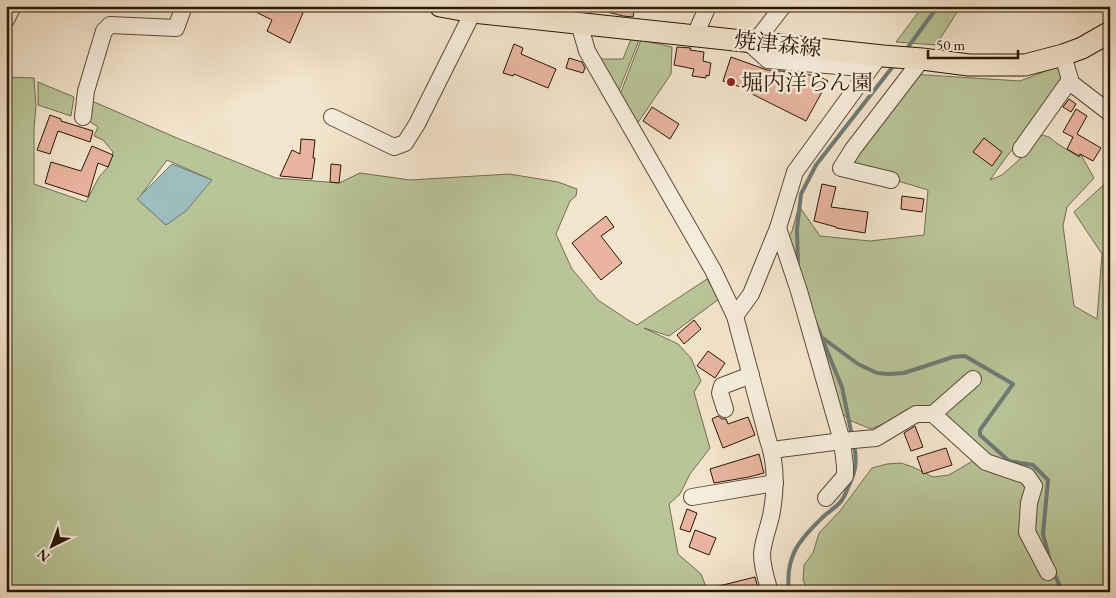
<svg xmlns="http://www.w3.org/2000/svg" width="1116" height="598" font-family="'EB Garamond','Noto Serif JP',serif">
<rect width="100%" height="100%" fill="#f3e5cd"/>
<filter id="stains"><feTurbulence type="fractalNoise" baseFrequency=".004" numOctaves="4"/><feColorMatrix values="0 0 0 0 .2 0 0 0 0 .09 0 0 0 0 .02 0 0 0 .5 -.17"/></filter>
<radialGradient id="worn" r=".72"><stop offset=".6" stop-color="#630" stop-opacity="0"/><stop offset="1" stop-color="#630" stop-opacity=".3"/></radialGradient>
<g fill="#b9c599" stroke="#716e4e" fill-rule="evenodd">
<polygon points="923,6 961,6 936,45 896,42"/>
<polygon points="631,39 639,40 618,93 598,59 623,59"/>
<polygon points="641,40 672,47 671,74 637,124 619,97"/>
<polygon points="1058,66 1071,83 1007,156 990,180 1002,175 1021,158 1033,138 1042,135 1049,137 1058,144 1079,157 1081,155 1094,178 1067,207 1063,226 1074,306 1097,319 1102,254 1074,212 1110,179 1110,592 808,592 803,580 804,565 813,553 819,533 840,511 872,468 887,464 901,463 913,467 933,477 949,475 976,459 933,415 902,416 871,429 849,420 840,411 781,252 792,231 799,206 820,236 870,241 924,235 928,190 848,166 910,74 1020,81"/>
<path d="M6 77 34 78 36 106 34 129V184L86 202 99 177 108 167 113 152 103 140 94 136 98 127 89 121 92 101 177 138 276 178 339 183 360 173 410 180 509 174 558 182 577 189 576 196 570 201 556 234 572 269 598 300 628 320 637 325 707 279 719 299 669 336 644 328 678 344 691 358 701 381 694 392 710 448 690 474 680 494 669 504 678 554 701 574 708 592H6ZM167 160 212 180 166 225 138 199Z"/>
<polygon points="38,82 74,97 71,116 38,105"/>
</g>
<polygon fill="#9dbdbf" stroke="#6f7a74" points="172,164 212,180 186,211 166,225 137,199"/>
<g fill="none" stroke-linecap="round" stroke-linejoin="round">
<g stroke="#6f7a74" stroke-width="4">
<polyline points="906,50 938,6"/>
<polyline points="798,265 797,229 801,194 816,165 894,65"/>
<polyline points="816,324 842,387 852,436"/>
<polyline points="824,339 858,364 877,373 888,374 904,373 953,357 965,356 1013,384 980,430 980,435 1009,461 1033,465 1048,480 1043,534 1050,561"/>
<polyline points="1054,572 1062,592"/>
<path d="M789 592C785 557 798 541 822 518 828 512 837 507 842 500 844 497 846 493 847 490 855 473 858 464 854 445"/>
</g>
</g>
<g fill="#e9b5a1" stroke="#291603">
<polygon points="244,6 288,6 303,13 290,43 267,31 272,20"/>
<polygon points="600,6 635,6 633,17 623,16 600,10"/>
<polygon points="514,44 523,48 521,54 556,69 548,88 514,74 513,76 503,73"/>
<polygon points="677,47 691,48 690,50 704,52 703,61 711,63 709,76 706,75 706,78 692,76 694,69 674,65"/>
<polygon points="731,57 767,70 795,72 820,77 828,81 806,121 748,92 749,90 723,81"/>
<polygon points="569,58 582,62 585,68 583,73 566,68"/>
<polygon points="1069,99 1076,104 1071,112 1063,107"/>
<polygon points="652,107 679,124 670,139 643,121"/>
<polygon points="1076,109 1087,116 1077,134 1101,148 1093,161 1080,154 1079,156 1067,149 1073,137 1063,132"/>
<polygon points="50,115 61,119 61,121 93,131 90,142 58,131 50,154 37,150"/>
<polygon points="984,138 1002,152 992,166 973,152"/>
<polygon points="301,139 315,140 313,158 315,158 312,179 280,176 292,150 300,154"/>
<polygon points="92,146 113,155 108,167 98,163 88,197 45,183 51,162 81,171"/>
<polygon points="331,164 341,165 339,183 330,182"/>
<polygon points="822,184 836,187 831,207 868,212 865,233 836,228 836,227 814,221"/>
<polygon points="902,196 924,199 922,212 901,209"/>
<polygon points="606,216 614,227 601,236 622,263 601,280 572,243"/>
<polygon points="694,320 701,329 684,344 677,335"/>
<polygon points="708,351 725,363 715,378 697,366"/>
<polygon points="718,416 722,419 726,419 728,424 748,417 755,435 723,448 712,419"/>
<polygon points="915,426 923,447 911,451 904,433"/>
<polygon points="946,448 952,465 923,474 917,457"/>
<polygon points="759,454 764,473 749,477 714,483 710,469"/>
<polygon points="687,509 697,513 690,532 680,529"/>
<polygon points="695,530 716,538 709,555 689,547"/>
<polygon points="755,577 759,592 712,592 711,588"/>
</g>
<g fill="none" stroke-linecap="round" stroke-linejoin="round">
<g stroke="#5c4a36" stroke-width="18">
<g id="minor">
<polyline points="6,20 13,6"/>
<path d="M579 23 587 51 713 270 735 316 768 440C777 465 776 491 771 516 768 529 763 541 762 554 762 567 766 579 770 592"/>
<polyline points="695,35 708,6"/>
<polyline points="747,41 768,60 850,67 878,56"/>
<polyline points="755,42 783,6"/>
<polyline points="1063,55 1071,83 1110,113"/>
<polyline points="83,117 86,91 104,31 110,25 176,28 184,6"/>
<polyline points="332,117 394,147 405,143 417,124 473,12"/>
<polyline points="1021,149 1070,80"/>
<polyline points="891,180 841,168 853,149 922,59"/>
<polyline points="778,228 799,291 842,441 845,466 845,476 826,498"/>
<polyline points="735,316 751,294 778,228 795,172 880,55"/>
<polyline points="725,409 720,393 722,386 751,375"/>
<polyline points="933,414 986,462 1027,476 1034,486 1029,503 1027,532 1048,572"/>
<polyline points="772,450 842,441 876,438 916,414 933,414 973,379"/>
<polyline points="692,497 775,483"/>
</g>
</g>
<g stroke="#291603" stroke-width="23">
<polyline id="major" points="440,6 473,12 883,56 922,59 969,65 1025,65 1063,55 1082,48 1110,32"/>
</g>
<use href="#minor" stroke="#f7eede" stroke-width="16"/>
<use href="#major" stroke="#f3e5cd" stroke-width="21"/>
</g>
<circle fill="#8f2418" stroke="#f7eede" stroke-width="2" cx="731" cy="82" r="5"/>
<g text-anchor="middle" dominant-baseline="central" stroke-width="5" stroke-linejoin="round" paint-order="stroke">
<g font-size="22" fill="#291603" stroke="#f7eede">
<text transform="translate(778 44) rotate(6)">焼津森線</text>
</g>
<g font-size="22" fill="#291603" stroke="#f7eede" text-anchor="start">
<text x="741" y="82">堀内洋らん園</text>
</g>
</g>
<rect width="1116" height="598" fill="none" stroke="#f3e5cd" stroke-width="25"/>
<rect x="8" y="8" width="1101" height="583" fill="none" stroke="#291603" stroke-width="2.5"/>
<rect x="12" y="12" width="1091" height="573" fill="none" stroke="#291603"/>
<g transform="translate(52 546) rotate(222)" stroke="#f7eede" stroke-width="4" paint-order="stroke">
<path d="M0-4L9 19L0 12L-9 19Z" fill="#291603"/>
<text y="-8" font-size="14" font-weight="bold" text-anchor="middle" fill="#291603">N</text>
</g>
<path d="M928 50v8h90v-8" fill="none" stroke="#291603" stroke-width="2.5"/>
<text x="936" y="50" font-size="15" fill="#291603" stroke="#f7eede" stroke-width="4" paint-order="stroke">50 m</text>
<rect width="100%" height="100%" filter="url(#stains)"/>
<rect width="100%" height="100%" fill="url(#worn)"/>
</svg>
